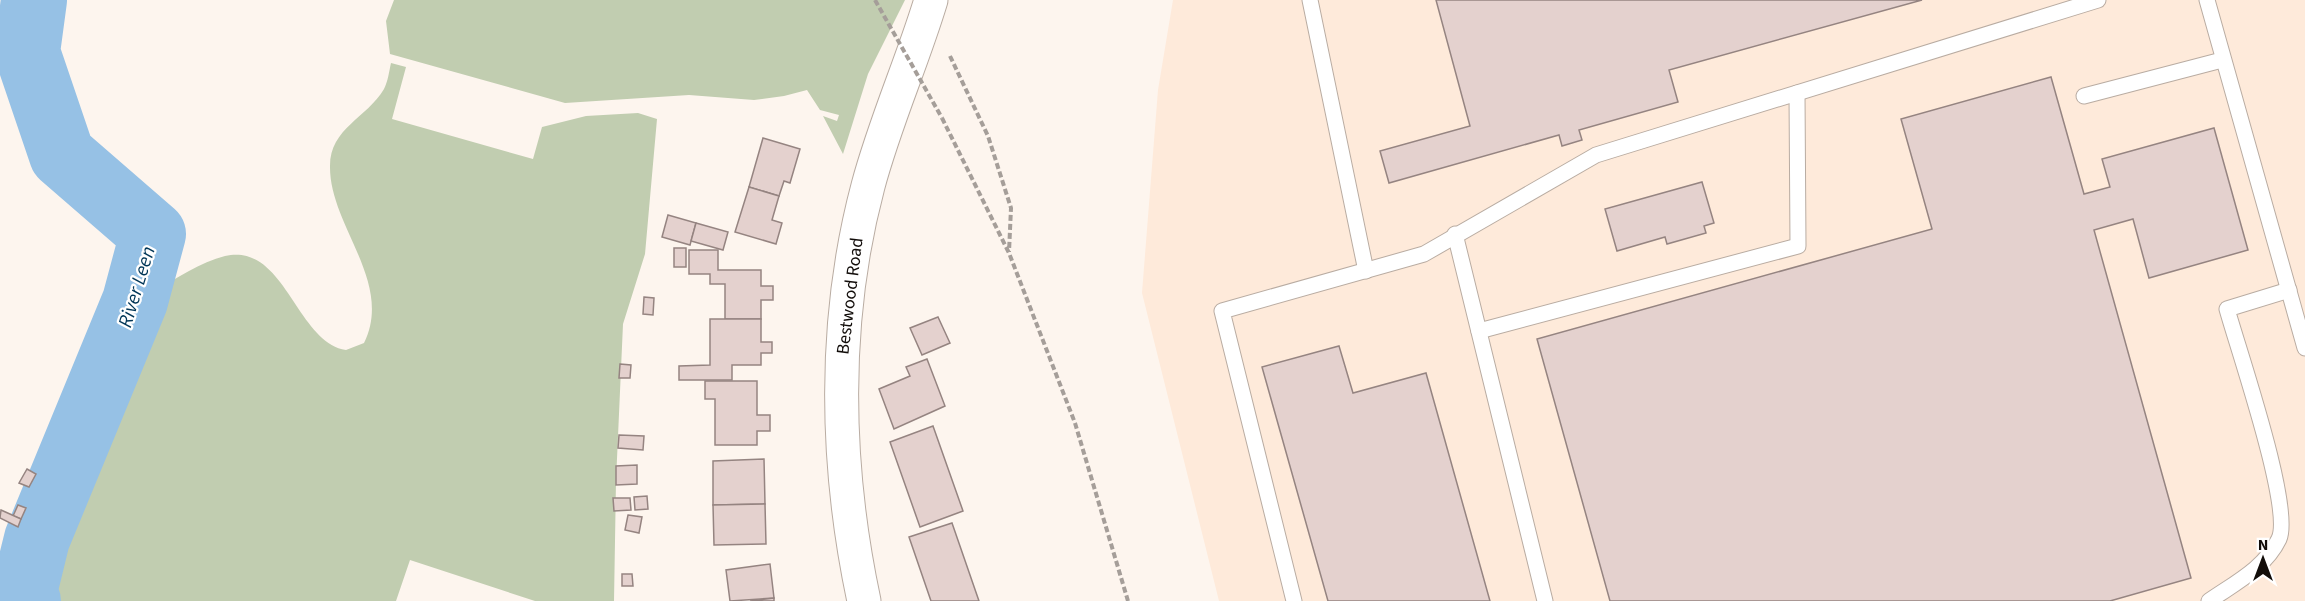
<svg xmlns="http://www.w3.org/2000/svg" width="2305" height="601" font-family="'Source Sans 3',sans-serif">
<rect width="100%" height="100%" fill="#fdf5ee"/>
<polygon fill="#feeada" points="1173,0 2305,0 2305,601 1219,601 1142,293 1158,90"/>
<g fill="#c1cdb0">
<polygon points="394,0 905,0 868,74 843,154 823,116 837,121 839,115 820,110 807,90 784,96 754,100 689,95 565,103 390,54 386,21"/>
<path d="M391 63 406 67 392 119 533 159 542 127 586 116 638 113 657 119 645 254 623 324 616 481 614 601H535L410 560 396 601H43V575L51 544 155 291C175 279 201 262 225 256 285 242 296 342 346 350L364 343C394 282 329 225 330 166 330 128 367 118 384 89 388 81 389 72 391 63Z"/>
</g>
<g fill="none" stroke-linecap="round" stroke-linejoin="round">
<polyline stroke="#96c1e5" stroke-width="66" points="28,601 23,596 37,539 135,301 153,234 62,155 27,52 34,0"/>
</g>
<g fill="#e4d1ce" stroke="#958481" stroke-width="1.5">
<polygon points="1436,0 1922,0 1669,70 1678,102 1579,130 1582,140 1562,146 1559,135 1389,183 1380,151 1470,126"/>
<polygon points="2051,77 2084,194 2110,187 2102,159 2214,128 2248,250 2149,278 2133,219 2094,230 2191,578 2110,601 1610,601 1537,339 1932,229 1901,119"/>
<polygon points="763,138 800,149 790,183 784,181 779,196 749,187"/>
<polygon points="1702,182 1714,223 1704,226 1706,233 1667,244 1665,237 1617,251 1605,209"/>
<polygon points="749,187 779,196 772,220 782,223 776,244 735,232"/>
<polygon points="668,215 696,223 690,245 662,237"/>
<polygon points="696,223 728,232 723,250 691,241"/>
<rect x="674" y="248" width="12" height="19"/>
<polygon points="689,250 718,250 718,270 761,270 761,286 773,286 773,300 761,300 761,319 725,319 725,284 710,284 710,274 689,274"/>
<polygon points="644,297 654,298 653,315 643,314"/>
<polygon points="938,317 950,343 922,355 910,328"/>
<polygon points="710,319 761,319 761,342 772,342 772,353 761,353 761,365 732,365 732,380 679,380 679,366 710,365"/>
<polygon points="1339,346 1353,393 1426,373 1490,601 1328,601 1262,367"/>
<polygon points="927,359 945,406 894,429 879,389 910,376 906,367"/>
<polygon points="620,364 631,365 630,378 619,378"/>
<polygon points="705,381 757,381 757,415 770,415 770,431 757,431 757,445 715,445 715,399 705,399"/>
<polygon points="933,426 963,511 920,527 890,442"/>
<polygon points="619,435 644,436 643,450 618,448"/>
<polygon points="764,459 765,504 713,505 713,461"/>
<polygon points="637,465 637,484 616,485 616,466"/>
<polygon points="27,469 36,474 29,487 19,483"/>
<polygon points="647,496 648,509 635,510 634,497"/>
<polygon points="613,498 630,498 631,510 614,511"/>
<polygon points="765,504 766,544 714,545 713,505"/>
<polygon points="18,505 26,508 21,519 13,516"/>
<polygon points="1,510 21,519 18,527 0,518"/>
<polygon points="628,515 642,517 639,533 625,530"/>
<polygon points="952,523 979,601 931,601 909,537"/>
<polygon points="770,564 774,598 730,601 726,570"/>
<polygon points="622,574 632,574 633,586 622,586"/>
<polygon points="774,598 774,601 750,601"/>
</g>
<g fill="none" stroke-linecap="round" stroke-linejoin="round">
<g stroke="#b9aca2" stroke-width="17">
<g id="lane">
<polyline points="1310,0 1366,271"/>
<polyline points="2207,0 2305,348"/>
<polyline points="2084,96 2222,60"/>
<polyline points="1455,234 1545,601"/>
<polyline points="1479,331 1798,246 1797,93"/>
<polyline points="1294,601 1222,311 1424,254 1596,155 2098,0"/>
<path d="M2209 601C2235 583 2265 568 2279 539 2293 508 2238 349 2227 309L2289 290"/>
</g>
</g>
<g stroke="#b9aca2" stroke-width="35">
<path id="secondary" d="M864 601C835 465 832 321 868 186 885 122 912 63 931 0"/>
</g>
<g stroke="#a59e99" stroke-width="4" stroke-dasharray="6 3" stroke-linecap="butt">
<polyline points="950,56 988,136 1011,208 1009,252"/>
<polyline points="942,118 1009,253 1075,423 1128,601"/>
</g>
<use href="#lane" stroke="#fff" stroke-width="15"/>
<use href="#secondary" stroke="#fff" stroke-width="33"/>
<polyline stroke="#a59e99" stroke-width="4" stroke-dasharray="6 3" stroke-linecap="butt" points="875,0 942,118"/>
</g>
<g text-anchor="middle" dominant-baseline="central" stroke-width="4.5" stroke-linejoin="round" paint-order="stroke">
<g font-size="18" fill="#120d0a" stroke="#fff">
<text transform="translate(850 296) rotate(-83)">Bestwood Road</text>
</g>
<g font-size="20" font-style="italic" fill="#003657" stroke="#fff">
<text transform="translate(137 287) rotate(-73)">River Leen</text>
</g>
</g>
<g transform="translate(2263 559)" stroke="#ffffff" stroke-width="4.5" paint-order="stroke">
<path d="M0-4.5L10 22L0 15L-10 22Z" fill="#120d0a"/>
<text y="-9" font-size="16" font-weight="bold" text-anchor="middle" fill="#120d0a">N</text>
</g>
</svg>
